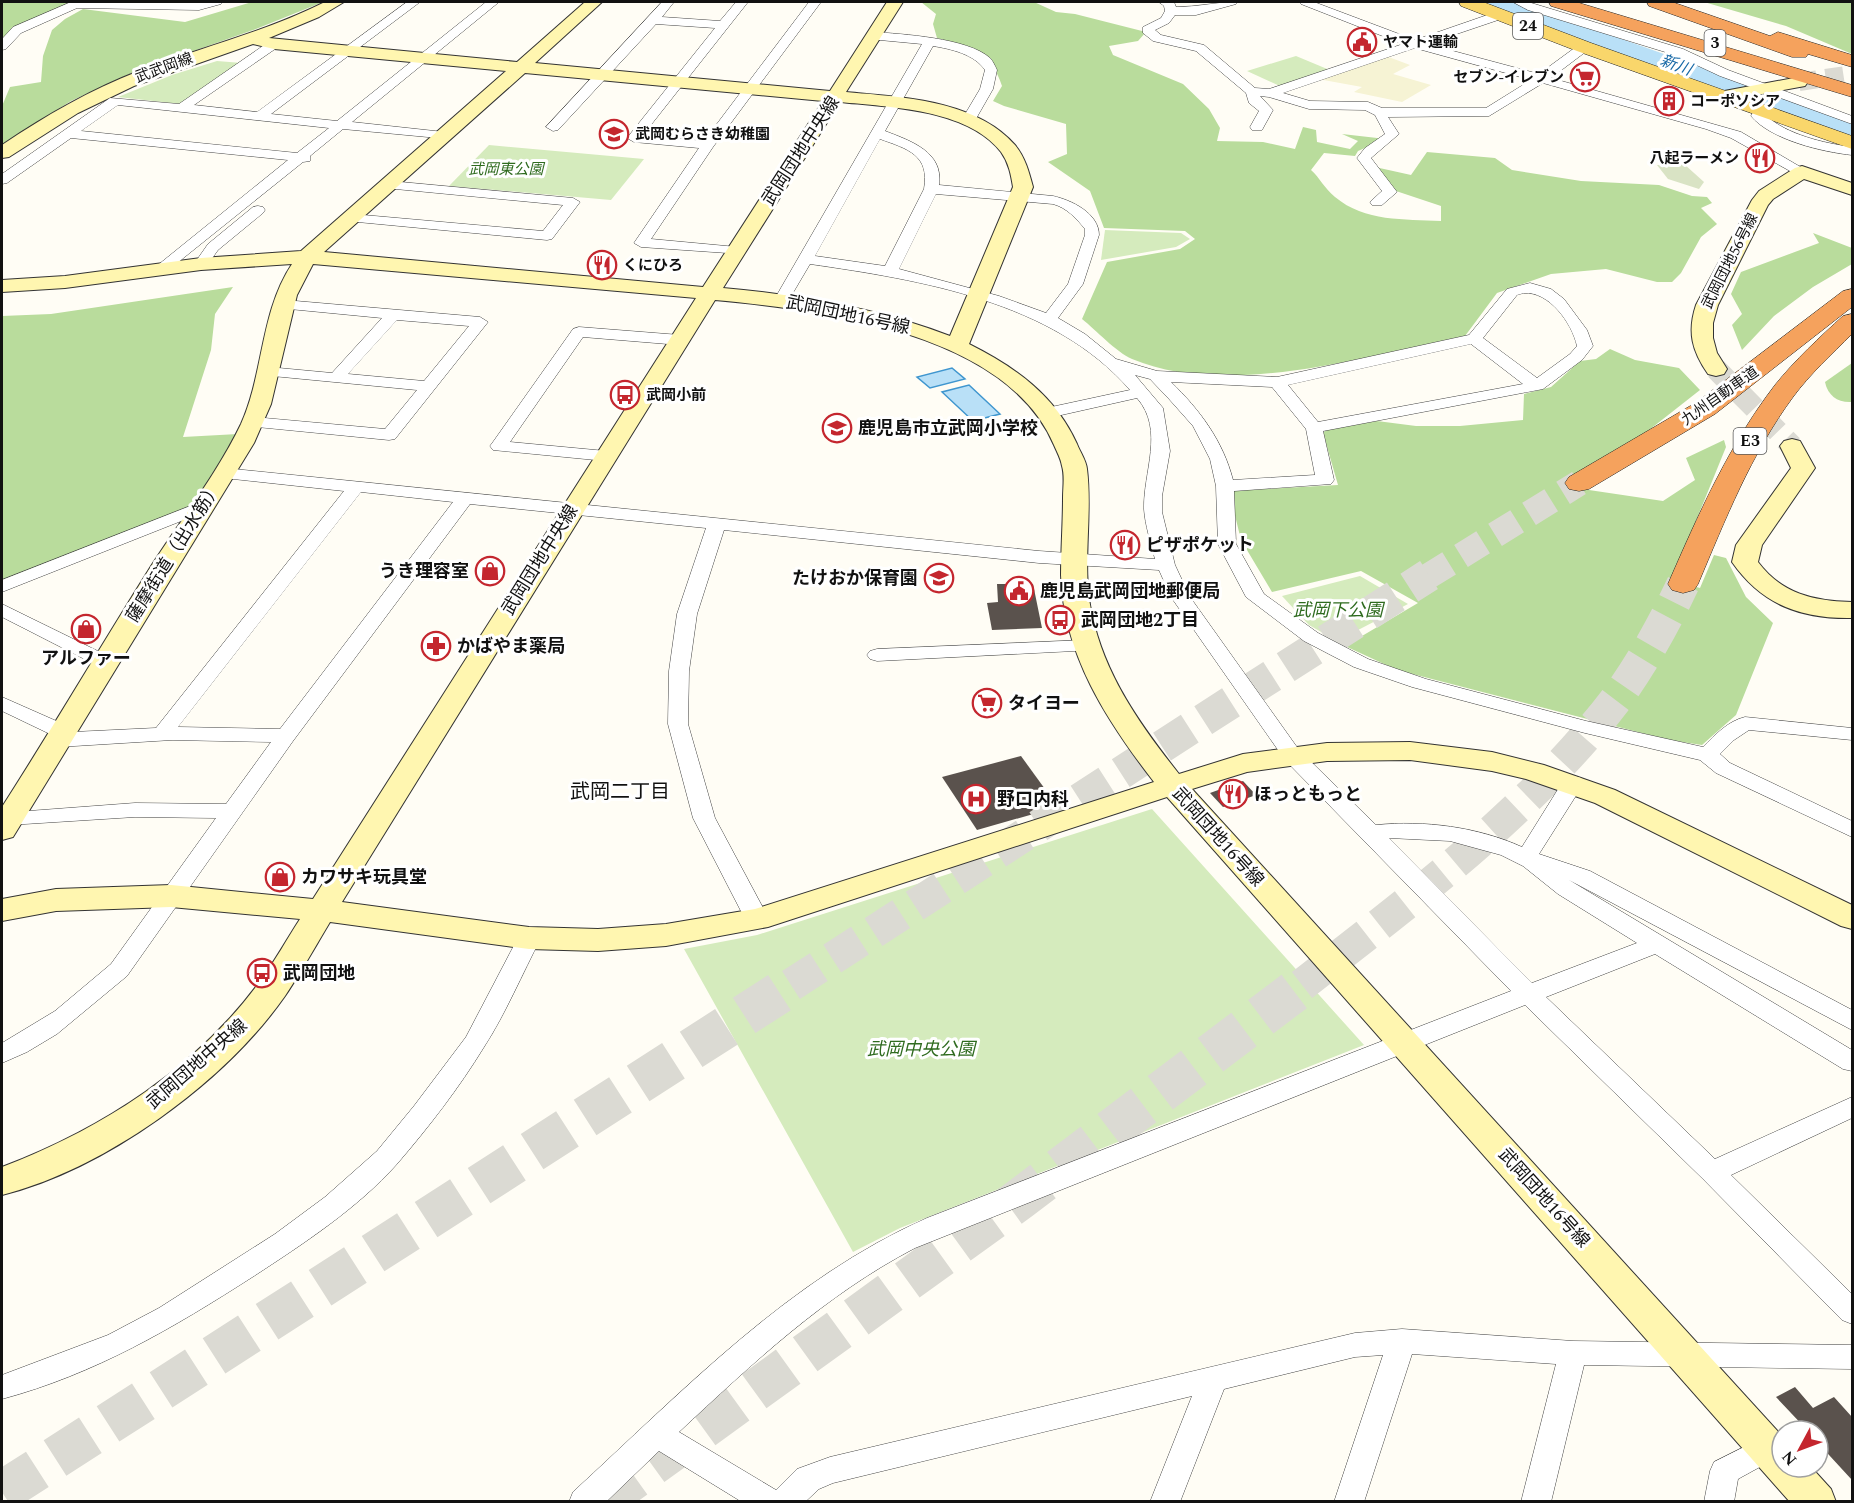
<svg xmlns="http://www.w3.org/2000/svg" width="1854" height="1503" font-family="Spectral,'Noto Sans JP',serif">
<rect width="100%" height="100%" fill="#fffdf5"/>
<polygon fill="#f6f3d4" points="1386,56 1410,65 1393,74 1431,85 1402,102 1354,92 1362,87 1318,79"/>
<g fill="#d5ebbd">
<polygon points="1296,56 1332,71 1282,87 1247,71"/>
<polygon points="217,61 242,63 180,104 118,97 172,75"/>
<polygon points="489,145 644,159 611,200 449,186"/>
<polygon points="1105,230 1181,233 1190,239 1176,247 1101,260"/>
<polygon points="1360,576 1408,604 1337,641 1309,625 1282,596"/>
<polygon points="1152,809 1364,1045 900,1228 853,1252 684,949 757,935"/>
</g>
<g fill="#b9dc9c">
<polygon points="2,2 76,2 9,33 2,43"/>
<polygon points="252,2 323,2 256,29 134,72 71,101 2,145 2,106 10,87 41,82 43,56 52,30 65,19 83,9 185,22"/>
<path d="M921 2H1034L1056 12 1075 14 1146 32 1138 41 1109 46 1113 55 1183 84 1209 109 1220 128 1217 141 1263 142 1295 149 1303 127 1316 130 1317 142 1350 149 1358 141 1342 134 1386 139 1358 151 1355 156 1324 153 1311 170C1320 178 1324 188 1335 197 1365 222 1404 219 1441 221V206L1393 190 1375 167 1411 175 1427 152 1495 158 1512 170 1581 181 1659 185 1692 196 1707 197 1712 203 1701 208 1717 224 1701 237 1681 273 1672 282H1657L1606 269 1551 274 1497 293 1465 336C1368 356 1227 399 1132 359 1116 352 1096 330 1082 319L1107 262 1180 249 1195 239 1185 231 1104 228 1090 191 1048 162 1067 154 1066 124 1004 106 993 101 1002 86C991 51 970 48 937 38L933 24 936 14Z"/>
<polygon points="1704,2 1852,2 1852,54 1786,26"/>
<polygon points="1813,233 1852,248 1852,264 1813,287 1774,316 1742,350 1732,325 1742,314 1731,294 1741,272 1819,243"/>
<polygon points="233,287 215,314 211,350 183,437 238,434 199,504 2,585 2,316 51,314"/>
<polygon points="1610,349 1635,360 1679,368 1700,390 1644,434 1568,480 1589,490 1663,501 1695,480 1686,458 1724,440 1726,447 1672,580 1700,588 1714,555 1726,558 1746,597 1773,623 1736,715 1702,745 1669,740 1397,670 1345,646 1418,603 1361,571 1272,592 1241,540 1229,491 1338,485 1323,433 1326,430 1377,421 1416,426 1460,426 1523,420 1524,394 1551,387 1580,361 1596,359"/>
<path d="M1852 363V402C1838 403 1828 396 1825 382Z"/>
</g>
<polygon fill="#d9e3c4" points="1684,164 1704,182 1699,189 1668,179 1657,165"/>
<g fill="#b9e0f7" stroke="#3f96cf" stroke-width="1.5">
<polygon points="952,368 965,379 930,388 917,377"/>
<polygon points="969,385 1000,414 973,421 942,392"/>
</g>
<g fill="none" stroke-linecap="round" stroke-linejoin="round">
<polygon fill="#b9e0f7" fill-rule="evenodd" points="1488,2 1518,2 1852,121 1852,136 1592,45 1491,7"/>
</g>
<g fill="#5a524d">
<polygon points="997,584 1033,584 1042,628 992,630 987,603 998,602"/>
<polygon points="1021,756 1058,807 977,830 942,777"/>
<polygon points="1243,781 1256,795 1223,807 1210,793"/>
<polygon points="1795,1387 1813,1408 1834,1397 1852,1417 1852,1480 1818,1443 1818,1431 1808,1431 1776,1397"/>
</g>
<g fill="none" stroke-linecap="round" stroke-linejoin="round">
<polyline stroke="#dbdad3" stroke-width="18" stroke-dasharray="18 9" stroke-linecap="butt" points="1799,82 1852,74"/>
<polyline stroke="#dbdad3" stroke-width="22" stroke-dasharray="22 11" stroke-linecap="butt" points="1716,369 1792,446"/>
<polyline stroke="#dbdad3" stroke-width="26" stroke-dasharray="26 14" stroke-linecap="butt" points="1427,577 1579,483"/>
<g stroke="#dbdad3" stroke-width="33" stroke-dasharray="33 16" stroke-linecap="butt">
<polyline points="791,985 1429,575"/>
<path d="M1302 985C1411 900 1533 809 1617 698 1643 662 1664 624 1683 584"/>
</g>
<g stroke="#dbdad3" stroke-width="42" stroke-dasharray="42 21" stroke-linecap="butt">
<polyline points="2,1492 793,984"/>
<polyline points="601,1502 1020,1199 1304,984"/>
</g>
<g stroke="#444" stroke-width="1">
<g id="street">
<polygon points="71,2 223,2 221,4 199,10 77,8 21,33 6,49 2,50 2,39 13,27"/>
<path d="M407 2H420L271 114 337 121 486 2H499L352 122 444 132 451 136 449 139 343 129 310 156V161L303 162 166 272 161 274 153 269 288 160 71 138 7 183 2 184V174L110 98 179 104 270 41H278V47L194 105 257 112ZM118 105 329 128 297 153 81 131Z"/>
<polygon points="662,2 674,2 662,17 720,21 736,2 748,2 643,135 704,141 809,2 821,2 713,147 651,239 737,247 744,251 742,254 641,247 634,243 699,148 634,142 627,138 715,28 656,24 558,130 553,131 546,127"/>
<path d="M1159 2H1174L1176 7C1197 7 1217 2 1238 2L1236 4 1196 15H1175L1169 23 1155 30 1161 35 1204 45 1255 88 1269 89 1403 44 1301 4 1299 2H1314L1415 40 1496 12H1504V18L1427 44 1539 74 1580 44H1588V50L1551 78 1741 132 1809 172 1802 176 1797 175 1731 138 1706 129 1543 83 1489 116 1388 117 1399 134 1371 158 1397 192 1382 205H1372L1370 202 1382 191 1357 158 1365 148 1385 134 1375 115 1365 110 1309 109 1269 97 1260 96 1273 110 1262 130H1252L1250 127 1259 111 1249 103 1246 93 1196 51 1153 41 1143 33V27L1161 18 1165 11 1164 6ZM1415 48 1531 80 1486 108H1382L1368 102 1310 101 1283 93Z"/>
<polygon points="1513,2 1528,2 1683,49 1728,70 1852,116 1852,124 1720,76 1675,55 1528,10"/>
<path d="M873 32C902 34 968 38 990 58 993 61 995 66 997 70L993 89 973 124 968 125 961 121 980 89 985 70C974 54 951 49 933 46L885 131C911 141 944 152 939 185L1053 196C1071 200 1099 213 1099 235L1083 284 1058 318 1085 334 1116 359 1157 371 1277 377 1469 335 1507 289 1530 283 1551 289 1564 299 1587 330 1593 346 1582 360 1543 389 1323 431 1334 480 1331 484 1234 491 1236 544 1264 594 1318 633 1368 659 1426 679 1586 721 1703 747C1715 735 1728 721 1745 717L1852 728V740L1749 730 1734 740 1720 754 1730 763 1852 821V837L1716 773 1700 760 1585 733 1412 687 1354 667 1304 641 1246 597 1218 544 1216 486 1210 459 1193 426 1169 399 1150 379 1135 375 1163 408 1170 451 1162 496V512L1175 565 1190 597 1299 750 1376 825C1424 820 1478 827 1522 847L1565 778 1573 776 1581 778 1584 783 1539 854 1590 871 1852 1010V1030L1569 880 1852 1050V1071L1843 1069 1655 954 1546 997 1715 1159 1852 1097V1118L1731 1175 1852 1294V1324L1842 1320 1703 1179 1525 1005 915 1248C825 1295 753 1363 679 1432L776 1490 797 1469 830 1457 1355 1333 1402 1329 1573 1341 1852 1345V1369L1584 1365 1551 1502H1521L1556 1364 1412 1354 1364 1502H1334L1383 1355 1355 1357 1224 1389 1180 1502H1150L1192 1396 833 1483 819 1489 805 1502H742L659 1451 606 1502H569L573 1492C683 1391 789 1279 927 1218L1511 991 1285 760 1171 597 1159 570 1039 563 724 530 697 614 689 671 688 724 715 818 769 919 765 925 757 927 749 925 745 919 693 818 668 724 669 671 677 614 706 528 470 504 293 741 127 976 57 1034 27 1052 2 1063V1043L55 1011 111 964 216 818 135 817 9 825 2 823V813L135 803 226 804 271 742 172 740 58 747 51 745 48 740 52 735 2 711V697L70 727 73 732 156 728 344 491 224 478 218 477 215 473 218 469 224 468 1039 551 1155 559C1151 543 1145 525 1144 509 1143 472 1165 430 1137 398L1048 418 1040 413 1042 409 1130 390C1053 301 920 280 810 264L787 303 782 305 774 300 922 44 869 39 867 36ZM880 139C908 149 930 155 924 189L885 266 815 256ZM936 194 1053 204C1067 208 1076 218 1085 229V235L1068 284 1046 313 999 296 899 269ZM1524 293C1549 291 1572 323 1577 346L1570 354 1537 378 1483 338 1517 295ZM1471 344 1523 384 1318 422 1288 385ZM1171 382 1272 387 1306 429 1315 475 1233 480C1223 441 1200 410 1171 382ZM361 492 453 502 280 729 178 727ZM1389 838 1450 841 1501 855 1523 866 1558 894 1637 943 1532 983Z"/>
<path d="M1760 107 1767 111 1765 115C1788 135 1823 143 1852 147V155C1823 152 1771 140 1751 116L1755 108Z"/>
<polygon points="390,181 573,198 580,202 552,239 547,240 347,221 345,218 347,215 352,214 543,231 563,205 385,188 383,185"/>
<polygon points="258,206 263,207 265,210 263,213 218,250 206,267 196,267 194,264 208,244 253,207"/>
<path d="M284 300 480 317 488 322 395 439 389 440 247 426 245 422 247 418 253 417 385 429 417 390 262 375 260 372 268 367 332 373 382 318 279 308 276 305 279 302ZM397 320 469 326 424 381 348 374Z"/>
<polygon points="579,327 680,335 688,340 680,345 583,337 510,442 606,451 612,452 615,456 612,460 606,461 493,450 490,446 493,442 573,329"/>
<polygon points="203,501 209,502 212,506 209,510 2,592 2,580"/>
<polygon points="2,604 112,658 115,662 112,666 98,666 2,617"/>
<polygon points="1087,640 1094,642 1097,646 1094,650 877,661 870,659 867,655 870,651 877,649"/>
<path d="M529 930 537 932 541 938C522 974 506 1013 484 1047 459 1088 428 1128 397 1164 358 1208 303 1244 254 1276 173 1328 95 1374 2 1399V1375L108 1335 159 1308 275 1234 325 1197 377 1151 414 1106 466 1037 521 932Z"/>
<polygon points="1768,1435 1778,1439 1782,1446 1778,1457 1738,1479 1734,1502 1704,1502 1710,1471 1714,1462"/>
</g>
</g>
<g stroke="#333" stroke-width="2">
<g id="secondary">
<path d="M325 2H344L319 17 269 38 517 62 585 2H602L535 63 830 91 887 2H903L846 92C901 97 976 100 1015 145 1025 157 1029 172 1033 187L969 344C1015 367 1055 395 1077 444 1080 452 1086 460 1087 469 1093 517 1081 567 1092 615 1105 676 1141 726 1179 774L1243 754 1327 743 1410 742 1492 752 1544 765 1615 790 1852 905V929L1841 926 1595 803 1526 779 1492 771 1410 760 1327 761 1247 772 1192 789 1782 1436V1467H1811L1831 1489 1836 1502H1790L1167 797 768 927 666 946 598 951 529 949 330 922C315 947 301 972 285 996 224 1083 105 1169 2 1195V1167C102 1129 197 1068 261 980 275 961 287 939 300 919L171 907 56 911 2 921V899L56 889 171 885 313 899 696 298 313 264 297 295 271 404 254 443 13 837 2 840V807C52 729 99 649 148 571 179 522 216 476 241 424 264 373 260 312 292 264L201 270 65 288 2 292V280L65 276 201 258 301 251 506 71 274 49 253 44 134 86 78 113 9 157 2 158V145C45 116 90 90 139 71 202 47 265 32 325 2ZM525 73 823 101 703 287 324 252ZM840 102C889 107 968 109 1001 152 1009 163 1011 175 1013 187L950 336C877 308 801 295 723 288ZM715 300C822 310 1006 332 1054 445 1057 452 1061 459 1062 466 1065 476 1063 487 1063 498 1063 523 1061 549 1061 575 1063 654 1107 721 1154 782L755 909 666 924 598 929 529 927 342 902Z"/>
<polygon points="1799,77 1805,78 1808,82 1805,86 1719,102 1713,101 1710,97 1713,93 1719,92"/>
<path d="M1802 166 1852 183V195L1804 179 1773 199 1768 205 1718 305 1713 323V338L1717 353 1727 369 1724 374 1716 376 1708 374C1692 351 1687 332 1696 305L1752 200 1759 191 1795 168Z"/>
<path d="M1792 439 1800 441 1815 468 1762 545 1758 562C1782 594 1814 601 1852 602V618C1801 619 1762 605 1732 562L1736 545 1791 468 1780 446 1784 441Z"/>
</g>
</g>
<g stroke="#222" stroke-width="1">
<polygon id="primary" points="1459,2 1483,2 1591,43 1852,136 1852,149 1577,51 1461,6"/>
</g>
<g stroke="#222" stroke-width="1">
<g id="highway">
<polygon points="1549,2 1576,2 1852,85 1852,97 1551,6"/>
<polygon points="1647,2 1672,2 1770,36 1778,32 1852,55 1852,67 1808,54 1806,57 1792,57 1649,6"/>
<polygon points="1852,289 1852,307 1715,414 1589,489 1579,491 1569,489 1565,483 1569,477 1697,402 1843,291"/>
<path d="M1852 314V334C1832 354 1810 374 1793 397 1751 454 1725 520 1698 584L1694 590 1683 593 1672 590 1668 584C1698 515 1729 445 1775 385 1795 360 1820 337 1843 316Z"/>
</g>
</g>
<use href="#street" fill="#fff" fill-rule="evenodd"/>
<use href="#secondary" fill="#fff6b0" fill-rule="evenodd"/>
<use href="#primary" fill="#f9d66b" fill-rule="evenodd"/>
<use href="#highway" fill="#f5a25d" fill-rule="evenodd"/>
</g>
<defs>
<g id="civic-ring" transform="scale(1.5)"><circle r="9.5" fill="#fff" stroke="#c4262e" stroke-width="1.5"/><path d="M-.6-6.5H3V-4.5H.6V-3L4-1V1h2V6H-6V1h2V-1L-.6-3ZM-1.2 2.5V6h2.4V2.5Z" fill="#c4262e"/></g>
<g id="supermarket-ring" transform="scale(1.5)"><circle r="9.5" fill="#fff" stroke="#c4262e" stroke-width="1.5"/><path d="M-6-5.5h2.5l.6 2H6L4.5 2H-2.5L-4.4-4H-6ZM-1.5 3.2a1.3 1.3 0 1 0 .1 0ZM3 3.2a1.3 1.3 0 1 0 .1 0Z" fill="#c4262e"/></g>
<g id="building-ring" transform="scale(1.5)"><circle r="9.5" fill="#fff" stroke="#c4262e" stroke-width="1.5"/><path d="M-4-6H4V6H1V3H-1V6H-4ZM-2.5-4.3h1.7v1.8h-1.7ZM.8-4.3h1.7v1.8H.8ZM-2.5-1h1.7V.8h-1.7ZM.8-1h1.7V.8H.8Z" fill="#c4262e"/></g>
<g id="school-ring" transform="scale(1.5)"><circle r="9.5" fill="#fff" stroke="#c4262e" stroke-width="1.5"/><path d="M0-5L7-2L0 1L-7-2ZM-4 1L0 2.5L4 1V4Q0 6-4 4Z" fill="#c4262e"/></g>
<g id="restaurant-ring" transform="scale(1.5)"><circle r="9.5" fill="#fff" stroke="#c4262e" stroke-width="1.5"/><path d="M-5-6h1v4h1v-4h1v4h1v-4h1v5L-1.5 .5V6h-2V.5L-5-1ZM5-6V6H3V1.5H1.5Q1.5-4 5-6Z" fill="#c4262e"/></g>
<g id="bus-ring" transform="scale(1.5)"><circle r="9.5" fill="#fff" stroke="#c4262e" stroke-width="1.5"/><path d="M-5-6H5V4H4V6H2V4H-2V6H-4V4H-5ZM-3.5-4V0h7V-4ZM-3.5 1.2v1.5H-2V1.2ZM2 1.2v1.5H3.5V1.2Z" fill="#c4262e"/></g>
<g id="shop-ring" transform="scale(1.5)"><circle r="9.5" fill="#fff" stroke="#c4262e" stroke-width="1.5"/><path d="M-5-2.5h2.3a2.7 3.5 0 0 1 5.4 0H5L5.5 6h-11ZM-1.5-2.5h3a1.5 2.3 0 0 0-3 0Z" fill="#c4262e"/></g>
<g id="pharmacy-ring" transform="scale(1.5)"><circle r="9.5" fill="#fff" stroke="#c4262e" stroke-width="1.5"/><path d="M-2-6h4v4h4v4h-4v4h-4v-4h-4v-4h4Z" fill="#c4262e"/></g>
<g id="hospital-ring" transform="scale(1.5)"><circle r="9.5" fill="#fff" stroke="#c4262e" stroke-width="1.5"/><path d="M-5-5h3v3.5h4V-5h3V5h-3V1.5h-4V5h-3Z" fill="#c4262e"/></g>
</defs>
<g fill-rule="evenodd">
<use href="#civic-ring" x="1362" y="42"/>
<use href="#supermarket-ring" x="1585" y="77"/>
<use href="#building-ring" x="1669" y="101"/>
<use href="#school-ring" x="614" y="134"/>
<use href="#restaurant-ring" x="1760" y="158"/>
<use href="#restaurant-ring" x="602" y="265"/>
<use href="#bus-ring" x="625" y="395"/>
<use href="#school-ring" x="837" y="428"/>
<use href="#restaurant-ring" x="1125" y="545"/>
<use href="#shop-ring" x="490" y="571"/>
<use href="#school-ring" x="939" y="578"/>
<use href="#civic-ring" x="1019" y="591"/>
<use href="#bus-ring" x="1060" y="620"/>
<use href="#shop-ring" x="86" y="629"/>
<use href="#pharmacy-ring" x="436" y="646"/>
<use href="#supermarket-ring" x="987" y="703"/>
<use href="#restaurant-ring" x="1233" y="794"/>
<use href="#hospital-ring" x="976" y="799"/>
<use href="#shop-ring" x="280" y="877"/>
<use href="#bus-ring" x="262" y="973"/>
</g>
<g text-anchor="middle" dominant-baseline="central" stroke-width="6" stroke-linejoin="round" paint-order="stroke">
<g font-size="15" font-weight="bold" fill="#111" stroke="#fff" text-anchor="start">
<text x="1383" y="42">ヤマト運輸</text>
<text x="1564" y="77" text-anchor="end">セブン-イレブン</text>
<text x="1690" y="101">コーポソシア</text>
<text x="635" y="134">武岡むらさき幼稚園</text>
<text x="1739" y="158" text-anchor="end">八起ラーメン</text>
<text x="623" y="265">くにひろ</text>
<text x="646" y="395">武岡小前</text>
</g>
<g font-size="15" fill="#111" stroke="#fff">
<text transform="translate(164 68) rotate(-20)">武武岡線</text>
<text transform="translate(1730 261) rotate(-63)">武岡団地56号線</text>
<text transform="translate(1720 396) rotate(-35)">九州自動車道</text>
</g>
<g font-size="15" font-style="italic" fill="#2f6b1f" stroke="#fff">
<text x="506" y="169">武岡東公園</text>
</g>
<g fill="#fff" stroke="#585858" stroke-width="1.5">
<rect x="1513" y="13" width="30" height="26" rx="4.5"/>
<rect x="1704.5" y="30" width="21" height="26" rx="4.5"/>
<rect x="1733.5" y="428" width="33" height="26" rx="4.5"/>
</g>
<g font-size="16" font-weight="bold" fill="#111">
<text x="1528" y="26">24</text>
<text x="1715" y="43">3</text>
<text x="1750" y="441">E3</text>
</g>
<g font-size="16" font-style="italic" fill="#1768a6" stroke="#fff">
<text transform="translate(1676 65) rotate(20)">新川</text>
</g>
<g font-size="18" fill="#111" stroke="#fff">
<text transform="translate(801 151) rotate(-57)">武岡団地中央線</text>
<text transform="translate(848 315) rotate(12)">武岡団地16号線</text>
<text transform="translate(174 552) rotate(-58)">薩摩街道（出水筋）</text>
<text transform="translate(540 560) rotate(-58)">武岡団地中央線</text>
<text transform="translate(1218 837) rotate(48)">武岡団地16号線</text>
<text transform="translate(197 1064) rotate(-41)">武岡団地中央線</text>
<text transform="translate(1544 1198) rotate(48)">武岡団地16号線</text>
</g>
<g font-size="18" font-weight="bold" fill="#111" stroke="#fff" text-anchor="start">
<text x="858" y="428">鹿児島市立武岡小学校</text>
<text x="1146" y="545">ピザポケット</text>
<text x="469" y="571" text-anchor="end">うき理容室</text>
<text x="918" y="578" text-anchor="end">たけおか保育園</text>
<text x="1040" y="591">鹿児島武岡団地郵便局</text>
<text x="1081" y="620">武岡団地2丁目</text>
<text x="457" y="646">かばやま薬局</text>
<text x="86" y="658" text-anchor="middle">アルファー</text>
<text x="1008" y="703">タイヨー</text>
<text x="1254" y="794">ほっともっと</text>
<text x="997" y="799">野口内科</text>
<text x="301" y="877">カワサキ玩具堂</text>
<text x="283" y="973">武岡団地</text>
</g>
<g font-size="18" font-style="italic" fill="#2f6b1f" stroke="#fff">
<text x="1338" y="610">武岡下公園</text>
<text x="921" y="1049">武岡中央公園</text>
</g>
<g font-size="20" fill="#111" stroke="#fff">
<text x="620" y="792">武岡二丁目</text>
</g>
</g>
<rect width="1854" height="1503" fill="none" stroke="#111111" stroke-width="6"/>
<g transform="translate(1800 1449) rotate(229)"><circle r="28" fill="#ffffff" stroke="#a0a0a0" stroke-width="1.5"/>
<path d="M0-4.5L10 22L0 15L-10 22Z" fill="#c4262e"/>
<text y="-9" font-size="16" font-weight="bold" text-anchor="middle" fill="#111111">N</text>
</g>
</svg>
